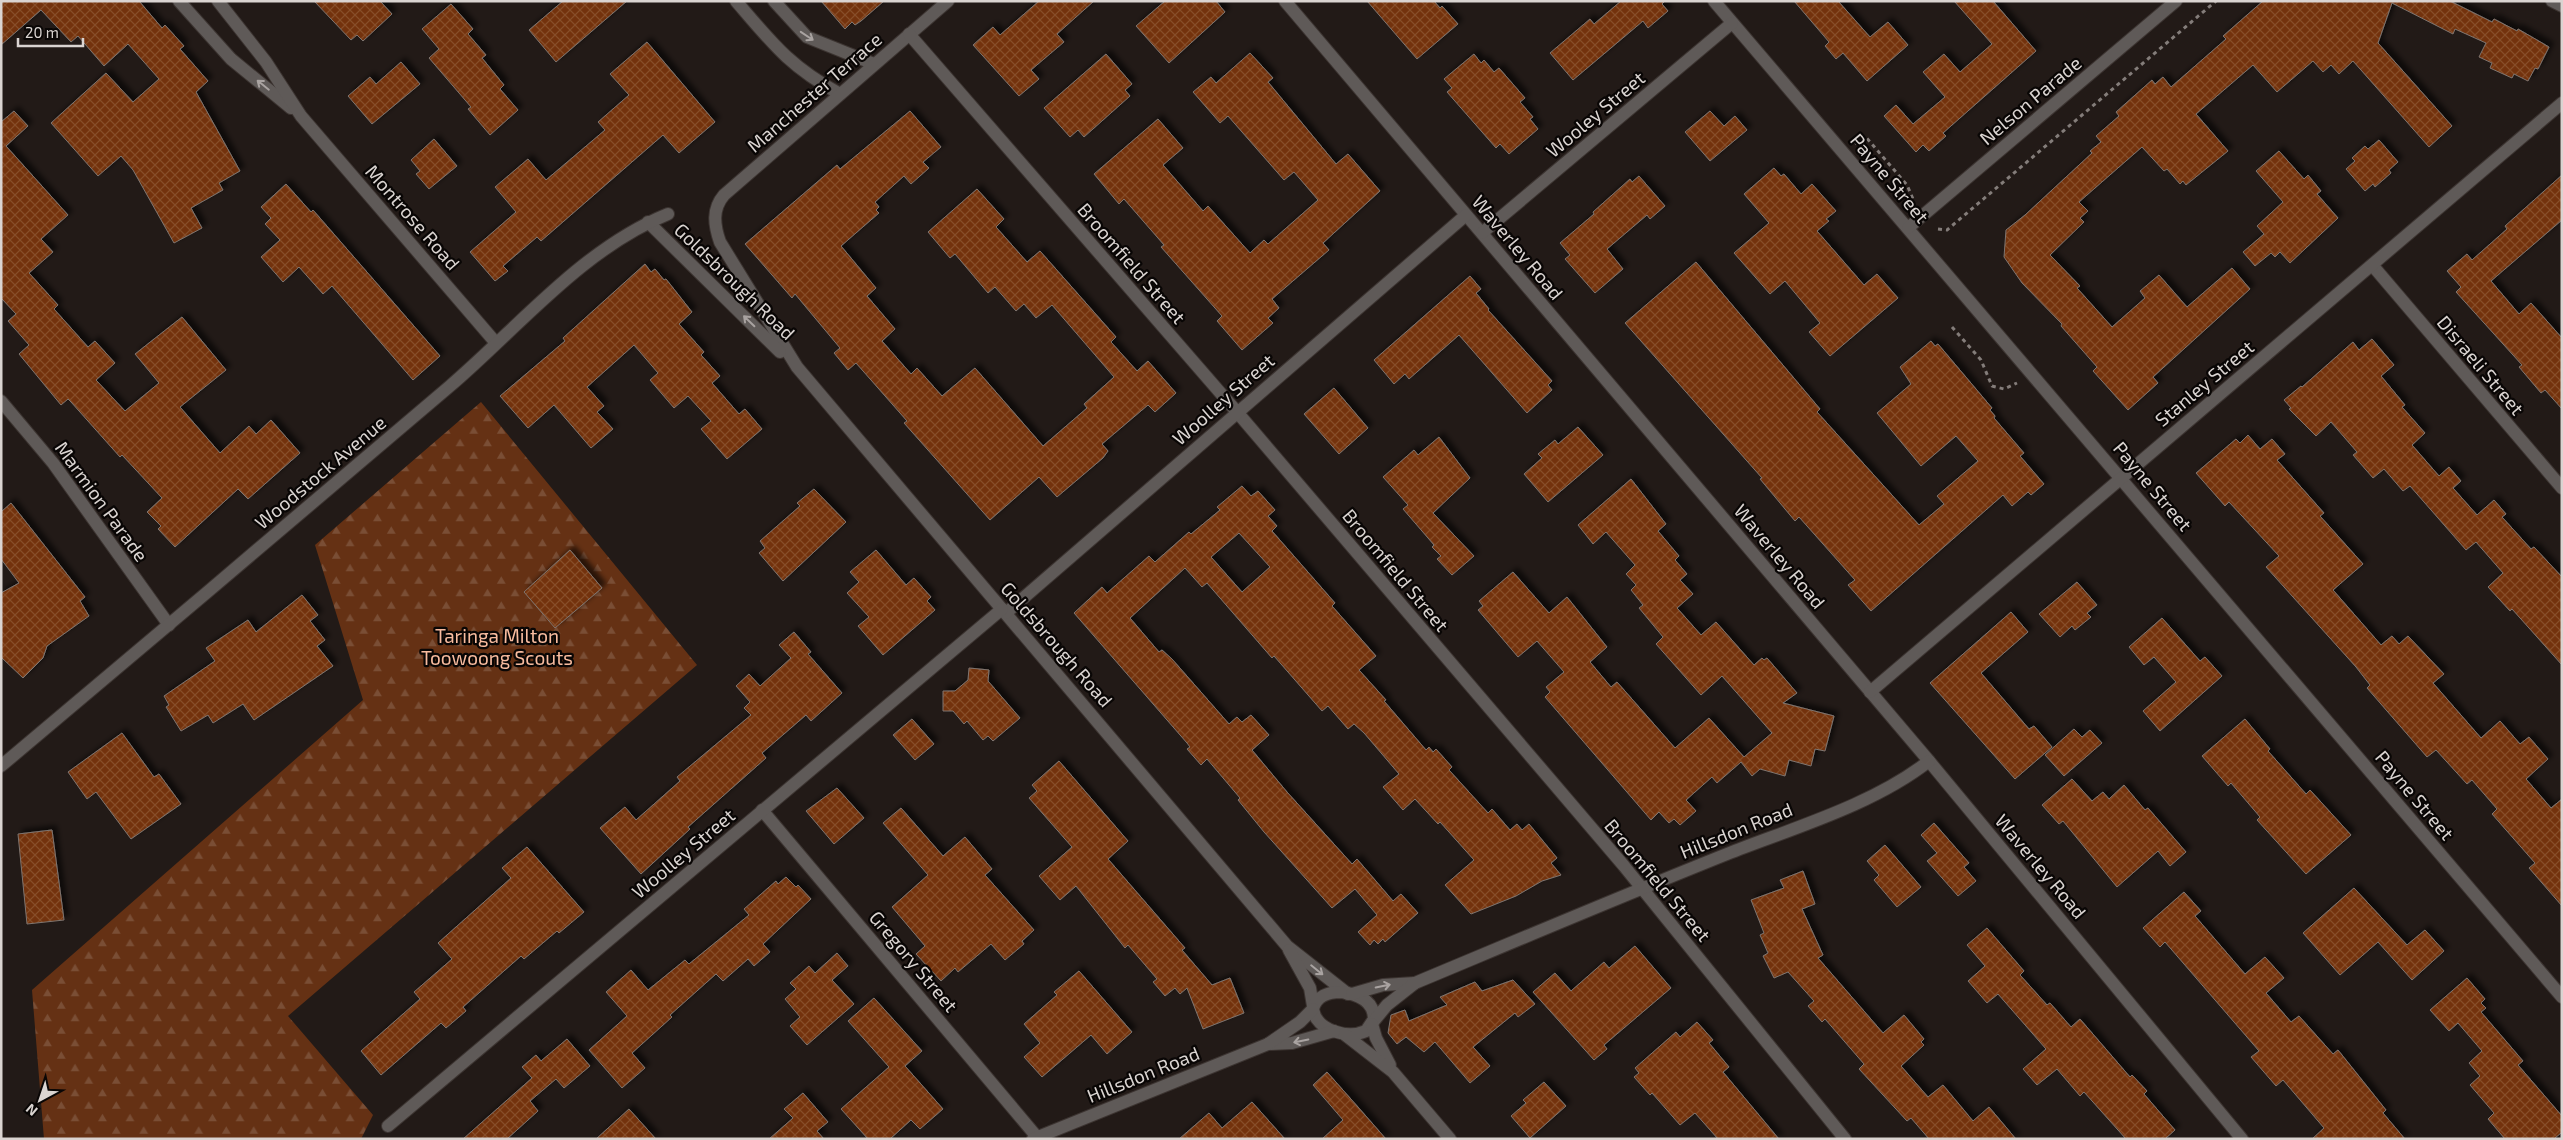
<svg xmlns="http://www.w3.org/2000/svg" width="2563" height="1140" font-family="'Exo 2',sans-serif">
<defs>
<pattern id="forest-firs" width="22" height="20" patternUnits="userSpaceOnUse" patternTransform="scale(1.25)"><rect width="22" height="20" fill="#653114"/><path d="M5 1l3.5 6h-7zM16 11l3.5 6h-7z" fill="#7a4e35"/></pattern>
<pattern id="building-cross-hatch" width="8" height="8" patternUnits="userSpaceOnUse" patternTransform="scale(1.25)"><rect width="8" height="8" fill="#733108"/><path d="M0 0l8 8M0 8l8-8" fill="none" stroke="#864e2b"/></pattern>
<filter id="shadow"><feDropShadow dx="4.5" dy="-4.5" stdDeviation="2.5" flood-color="#0009"/></filter>
</defs>
<rect width="100%" height="100%" fill="#221a17"/>
<polygon fill="url(#forest-firs)" points="481,402 697,665 288,1016 373,1115 361,1139 44,1139 32,990 363,700 315,545"/>
<g fill="url(#building-cross-hatch)" stroke="#7f7570" fill-rule="evenodd" filter="url(#shadow)">
<polygon points="1,1 139,1 162,28 165,25 184,46 180,49 208,81 196,92 240,171 219,183 223,190 191,208 202,228 174,243 133,170 121,156 98,176 51,123 106,73 133,102 159,79 128,44 104,66 78,36 71,42 41,10 1,45"/>
<polygon points="314,1 380,1 392,14 363,41 357,35 351,40"/>
<polygon points="563,1 627,1 556,62 529,30"/>
<polygon points="821,1 884,1 861,21 855,25 852,22 845,29"/>
<polygon points="1039,1 1094,1 1057,34 1064,42 1031,70 1039,79 1019,96 973,45 993,27 1000,35"/>
<polygon points="1165,1 1216,1 1225,12 1169,63 1136,26"/>
<polygon points="1367,1 1434,1 1440,8 1442,6 1458,24 1417,59"/>
<polygon points="1621,1 1665,1 1662,4 1668,11 1648,28 1643,21 1573,80 1550,53 1590,19 1594,24"/>
<polygon points="1794,1 1838,1 1870,37 1888,22 1908,45 1867,81 1843,53 1836,59 1825,46 1829,42"/>
<polygon points="1954,1 1993,1 2036,51 1943,133 1946,136 1929,151 1923,145 1916,152 1884,116 1896,105 1913,124 1945,97 1923,72 1944,54 1960,72 1992,44"/>
<polygon points="2263,1 2450,1 2492,22 2494,19 2517,31 2518,29 2549,47 2538,69 2535,68 2528,81 2514,74 2512,78 2490,68 2492,63 2479,57 2486,43 2455,29 2453,34 2392,3 2378,43 2452,126 2429,147 2353,61 2339,74 2331,65 2323,72 2313,61 2277,92 2253,65 2196,114 2228,151 2186,185 2183,181 2180,184 2167,169 2164,171 2142,147 2079,202 2088,211 2080,218 2084,222 2050,255 2080,286 2077,288 2112,327 2145,298 2140,291 2159,275 2187,307 2232,268 2250,289 2153,377 2158,383 2128,410 2093,371 2097,367 2061,326 2062,324 2022,283 2004,257 2006,230 2025,215 2092,153 2090,151 2101,142 2096,136 2119,116 2116,112 2152,80 2155,84 2163,77 2171,87 2226,39 2223,36"/>
<polygon points="451,4 473,29 468,34 486,55 482,58 504,85 500,89 518,110 490,135 468,109 471,107 429,58 439,49 422,29"/>
<polygon points="647,42 715,122 679,153 663,135 541,241 537,237 503,266 508,271 495,281 470,252 516,212 495,187 528,159 546,180 605,130 598,122 629,95 610,74"/>
<polygon points="1250,53 1273,78 1268,82 1336,164 1348,154 1380,191 1323,243 1329,250 1272,299 1279,308 1268,318 1273,323 1242,350 1217,321 1222,316 1161,247 1164,245 1124,199 1119,204 1094,174 1158,119 1183,148 1163,165 1203,211 1208,206 1250,253 1264,240 1268,244 1318,200 1294,172 1284,180 1228,116 1220,123 1193,92 1211,77 1216,83"/>
<polygon points="1106,54 1132,84 1125,90 1130,96 1084,137 1078,130 1070,137 1044,108"/>
<polygon points="1474,54 1481,63 1484,60 1494,72 1499,68 1525,98 1520,102 1533,117 1530,119 1538,129 1509,154 1500,144 1496,148 1447,92 1452,88 1444,79"/>
<polygon points="401,62 420,84 372,124 348,96 370,77 376,84"/>
<polygon points="14,111 28,126 6,146 68,215 41,239 53,252 29,273 58,305 54,309 88,347 95,341 115,363 96,380 125,411 159,383 135,354 182,317 226,370 180,407 220,453 249,426 256,434 271,420 300,453 248,499 238,489 175,547 158,529 161,526 147,512 162,498 122,455 120,457 71,402 68,399 61,405 19,354 29,345 8,321 16,314 1,298 1,122"/>
<polygon points="910,111 941,147 923,162 929,168 911,184 904,176 875,202 879,207 876,210 879,213 841,246 876,288 867,296 895,329 882,341 911,374 917,368 942,396 975,368 1043,446 1087,408 1084,404 1114,377 1052,305 1036,318 1024,304 1016,311 995,287 988,293 955,254 950,258 928,232 977,189 1004,219 996,227 1027,262 1040,251 1116,337 1111,342 1137,371 1148,361 1176,393 1155,412 1148,405 1102,444 1108,451 1103,458 1057,497 1039,477 990,520 904,423 907,421 856,363 848,370 834,353 840,348 795,294 792,298 745,244 837,165 840,169"/>
<polygon points="1710,111 1724,126 1735,116 1747,130 1710,161 1685,132"/>
<polygon points="434,139 457,166 429,189 416,174 420,171 411,160"/>
<polygon points="2379,140 2398,162 2389,170 2391,173 2375,187 2373,184 2365,191 2346,169 2355,161 2352,158 2365,146 2368,149"/>
<polygon points="2279,151 2304,179 2308,175 2321,191 2317,194 2338,218 2290,263 2280,252 2275,257 2271,253 2255,266 2243,252 2264,234 2257,226 2283,202 2256,171"/>
<polygon points="1774,168 1781,176 1784,174 1801,194 1812,184 1836,211 1826,219 1829,221 1817,231 1864,285 1877,274 1898,298 1830,356 1809,332 1820,323 1785,281 1770,294 1734,253 1769,223 1744,194"/>
<polygon points="2562,175 2562,220 2491,281 2519,314 2531,303 2562,338 2562,409 2545,390 2541,393 2519,367 2522,365 2456,292 2461,287 2447,271 2467,254 2472,260 2507,229 2505,226"/>
<polygon points="1639,176 1665,206 1650,219 1647,215 1607,249 1623,269 1595,293 1565,259 1570,255 1560,243 1594,214 1593,212 1630,179 1632,182"/>
<polygon points="286,184 311,212 313,210 440,356 413,380 332,286 323,294 299,267 283,282 261,257 280,240 265,224 271,218 261,207"/>
<polygon points="1696,262 1820,409 1817,412 1919,525 1944,504 1937,496 1978,461 1956,436 1921,466 1877,413 1911,384 1900,367 1931,341 1935,346 1938,344 1992,408 1990,410 1995,416 1994,418 2024,453 2020,456 2044,484 2031,495 2028,492 2012,506 2003,495 1871,611 1848,585 1855,580 1799,517 1795,521 1760,479 1762,478 1625,323"/>
<polygon points="645,264 651,272 655,269 664,280 666,279 692,312 679,324 704,352 701,355 720,376 712,383 739,414 745,409 762,429 727,459 701,429 711,421 688,396 674,408 650,380 658,373 634,345 587,387 604,406 597,412 613,429 591,448 554,405 528,428 500,396 565,341 563,338"/>
<polygon points="1470,276 1481,289 1476,293 1489,309 1488,310 1552,381 1548,385 1552,390 1527,413 1459,335 1409,379 1405,374 1394,384 1374,360"/>
<polygon points="2372,339 2394,365 2381,376 2405,405 2402,407 2425,433 2412,445 2439,476 2449,467 2461,481 2453,488 2477,515 2494,500 2506,514 2502,517 2531,549 2534,547 2562,577 2562,665 2512,609 2510,611 2488,587 2503,573 2476,542 2466,550 2410,486 2403,491 2384,469 2373,478 2353,455 2357,452 2331,422 2316,436 2289,409 2291,408 2284,400 2301,386 2302,387 2353,342 2359,350"/>
<polygon points="1334,388 1368,428 1339,454 1304,414"/>
<polygon points="1578,427 1603,455 1548,502 1524,474 1542,458 1538,454 1555,440 1558,444"/>
<polygon points="2248,435 2260,449 2272,439 2285,454 2277,460 2324,513 2320,516 2363,564 2333,590 2381,645 2392,636 2399,644 2408,636 2444,674 2433,683 2481,738 2500,721 2520,744 2529,737 2548,759 2526,779 2551,808 2562,799 2562,906 2529,868 2535,863 2492,814 2497,809 2472,780 2467,784 2436,750 2427,757 2367,688 2370,685 2356,667 2266,567 2279,556 2229,502 2225,506 2196,473 2236,439 2240,443"/>
<polygon points="1439,437 1470,478 1433,513 1474,556 1452,575 1437,559 1441,556 1432,547 1434,545 1403,509 1408,505 1383,477 1414,450 1418,455"/>
<polygon points="1631,479 1666,524 1658,531 1679,556 1675,560 1687,574 1680,580 1693,594 1677,608 1701,635 1716,622 1754,665 1762,658 1764,660 1767,658 1797,693 1783,703 1834,716 1825,751 1815,749 1811,766 1789,760 1785,776 1760,769 1752,776 1741,762 1717,783 1712,777 1686,800 1696,811 1680,825 1674,819 1669,823 1659,812 1651,820 1545,697 1550,692 1546,687 1564,672 1537,641 1518,657 1478,610 1483,606 1479,601 1513,572 1549,613 1567,597 1607,647 1590,662 1611,687 1617,682 1675,748 1709,718 1744,757 1772,733 1722,676 1701,695 1656,644 1663,637 1639,608 1643,605 1631,590 1636,585 1626,574 1635,565 1606,532 1593,544 1578,525"/>
<path d="M1242 486 1251 496 1258 491 1275 510 1268 516 1277 526 1272 531 1335 603 1332 606 1376 656 1359 670 1386 700 1384 701 1426 750 1429 747 1433 752 1436 749 1452 767 1449 770 1488 813 1492 809 1510 830 1517 824 1522 830 1529 824 1557 858 1551 863 1561 875 1542 881 1516 896 1471 914 1445 885 1474 860 1440 822 1438 824 1415 799 1403 810 1383 787 1399 774 1364 733 1354 724 1348 729 1328 706 1322 711 1274 656 1272 658 1207 583 1202 587 1185 568 1130 618 1159 652 1162 650 1172 659 1229 724 1237 717 1242 722 1251 715 1269 735 1252 750 1287 792 1352 864 1357 859 1393 901 1401 894 1418 913 1385 942 1383 939 1378 944 1374 940 1370 945 1358 932 1377 915 1355 889 1332 908 1264 832 1238 800 1240 798 1207 759 1201 765 1187 749 1190 747 1187 743 1074 613 1102 587 1107 593 1149 556 1155 562 1189 532 1191 534 1220 510 1217 507ZM1239 533 1270 567 1242 592 1211 557Z"/>
<polygon points="814,489 846,522 783,581 759,553 765,548 760,541 800,506 797,503"/>
<polygon points="11,503 85,597 80,601 89,616 47,646 43,658 23,678 1,657 1,593 19,583 1,559 1,512"/>
<polygon points="570,550 602,588 555,628 524,592"/>
<polygon points="876,550 906,585 914,578 931,597 927,601 935,610 883,655 858,626 869,617 847,593 859,582 850,572"/>
<polygon points="2077,582 2097,605 2087,613 2091,617 2075,630 2072,626 2060,637 2039,614"/>
<polygon points="302,595 318,615 310,621 325,640 317,646 333,666 254,720 243,704 213,723 208,715 181,731 166,707 169,705 164,696 215,661 206,648 248,620 256,632"/>
<polygon points="2011,612 2028,632 1981,673 2029,729 2034,726 2052,747 2015,779 1930,683"/>
<polygon points="2162,618 2200,661 2205,657 2222,676 2160,731 2143,711 2176,682 2154,657 2144,665 2129,647"/>
<polygon points="794,632 811,652 808,654 842,693 811,721 806,715 762,753 766,758 688,827 690,829 641,874 600,828 625,807 636,820 680,781 677,777 751,715 744,708 750,702 736,686 749,674 760,686 791,658 779,645"/>
<polygon points="969,668 989,670 988,681 1020,718 993,741 988,736 983,740 967,721 964,724 953,711 943,711 943,691 955,691 968,680"/>
<polygon points="912,719 934,744 915,760 893,735"/>
<polygon points="2245,719 2270,749 2268,751 2306,794 2310,790 2351,835 2306,874 2257,820 2260,817 2231,783 2228,786 2202,756"/>
<polygon points="2074,729 2082,737 2090,730 2102,743 2064,776 2045,755"/>
<polygon points="122,733 154,777 159,774 181,804 131,839 96,792 87,799 68,772"/>
<polygon points="1059,761 1128,841 1108,859 1185,948 1182,950 1212,985 1230,978 1244,1013 1203,1029 1187,988 1180,994 1175,988 1165,996 1153,982 1157,979 1128,945 1125,948 1076,886 1060,900 1039,876 1072,847 1029,798 1037,791 1032,785"/>
<polygon points="2072,779 2092,801 2103,792 2109,799 2124,785 2145,810 2148,808 2186,852 2170,866 2158,851 2117,887 2063,821 2059,824 2042,805"/>
<polygon points="837,788 864,818 834,844 806,811"/>
<polygon points="901,808 943,856 965,837 992,869 985,875 1034,930 1022,941 1024,944 1005,960 991,944 958,972 955,968 941,981 916,954 925,946 892,907 928,875 883,823"/>
<polygon points="1934,823 1969,863 1964,867 1976,881 1958,896 1927,861 1937,853 1921,835"/>
<polygon points="52,830 64,920 27,924 18,834"/>
<polygon points="1885,845 1921,887 1897,907 1874,880 1879,875 1867,861"/>
<polygon points="527,847 584,912 559,933 557,931 524,959 521,956 463,1007 466,1011 446,1028 441,1023 381,1075 361,1051 420,999 414,992 452,959 438,943 511,878 502,868"/>
<polygon points="1803,871 1815,904 1802,909 1823,955 1818,958 1883,1033 1904,1015 1924,1039 1921,1042 1924,1045 1901,1066 1928,1097 1943,1085 1973,1121 1989,1107 2016,1139 1929,1139 1911,1118 1907,1121 1859,1069 1864,1064 1825,1019 1822,1022 1808,1006 1814,1001 1788,972 1774,978 1763,956 1768,953 1760,935 1764,933 1751,900 1784,888 1780,880"/>
<polygon points="786,877 796,887 798,885 811,899 763,944 770,952 754,966 748,959 723,981 716,974 670,1015 672,1017 632,1053 645,1068 622,1088 589,1050 627,1016 606,992 631,970 648,990 685,960 689,964 749,915 744,909 776,881 778,884"/>
<polygon points="2354,888 2407,945 2425,930 2444,951 2412,980 2378,942 2340,975 2303,933"/>
<polygon points="2184,892 2201,911 2195,916 2245,974 2265,957 2284,978 2266,993 2291,1022 2299,1016 2333,1054 2338,1050 2386,1110 2383,1113 2405,1139 2312,1139 2324,1128 2283,1080 2276,1086 2251,1057 2259,1051 2165,942 2160,947 2143,928"/>
<polygon points="1987,928 2024,971 2020,975 2047,1005 2050,1003 2071,1027 2080,1019 2130,1077 2132,1075 2147,1091 2144,1094 2175,1130 2165,1139 2126,1139 2084,1092 2080,1096 2057,1069 2037,1085 2023,1069 2046,1049 1998,994 1987,1003 1968,981 1985,966 1967,945"/>
<polygon points="1635,946 1671,988 1604,1045 1607,1049 1594,1060 1533,992 1555,973 1571,991 1604,962 1609,968"/>
<polygon points="837,953 848,966 832,980 854,1004 807,1045 790,1026 800,1017 785,999 796,989 790,983 809,966 815,973"/>
<polygon points="1079,971 1132,1032 1107,1054 1091,1035 1042,1077 1024,1057 1040,1043 1024,1024 1057,995 1054,992"/>
<polygon points="2467,978 2485,999 2481,1003 2486,1008 2481,1012 2523,1061 2518,1065 2562,1116 2562,1132 2554,1139 2505,1139 2488,1119 2494,1113 2470,1085 2480,1076 2469,1063 2482,1051 2458,1023 2449,1031 2430,1010"/>
<polygon points="1513,980 1535,1004 1518,1017 1515,1013 1473,1047 1490,1066 1470,1083 1435,1042 1424,1052 1406,1037 1397,1044 1388,1033 1391,1015 1405,1010 1409,1021 1447,1005 1440,997 1475,982 1482,991"/>
<polygon points="874,998 922,1051 905,1066 943,1109 920,1129 911,1120 890,1139 868,1139 841,1109 889,1067 848,1021"/>
<polygon points="1697,1022 1713,1040 1709,1043 1729,1067 1723,1072 1779,1139 1718,1139 1695,1113 1680,1125 1652,1093 1650,1095 1634,1077 1639,1073 1635,1068 1676,1032 1680,1037"/>
<polygon points="567,1039 590,1066 564,1088 556,1079 530,1101 538,1111 507,1139 463,1139 532,1078 522,1067 536,1055 541,1061"/>
<polygon points="1327,1072 1358,1107 1386,1139 1322,1139 1343,1120 1313,1085"/>
<polygon points="1544,1082 1566,1106 1530,1138 1511,1116 1526,1103 1523,1100"/>
<polygon points="803,1093 828,1122 817,1131 824,1139 769,1139 793,1118 784,1109"/>
<polygon points="1252,1102 1285,1139 1179,1139 1209,1113 1222,1128"/>
<polygon points="629,1109 656,1139 596,1139"/>
</g>
<g fill="none" stroke-linecap="round" stroke-linejoin="round">
<g stroke="#3c3431" stroke-width="14">
<g id="minor">
<polyline points="179,1 231,59 291,108"/>
<polyline points="218,1 266,62 301,116 496,343"/>
<path d="M736 1C772 43 790 67 840 94"/>
<polyline points="774,1 807,37 874,64"/>
<path d="M948 1 724 195C712 209 714 225 720 242L797 367 1287 946 1348 994"/>
<polyline points="1285,1 1929,761 2242,1139"/>
<polyline points="1714,1 2562,997"/>
<polyline points="2552,1 2562,6"/>
<polyline points="909,34 1237,412 1624,866 1845,1139"/>
<polyline points="648,222 780,352"/>
<polyline points="1908,228 2176,1"/>
<polyline points="1482,233 1732,23"/>
<polyline points="2373,266 2562,488"/>
<polyline points="1,401 53,463 169,625"/>
<polyline points="1006,613 1466,215"/>
<polyline points="1870,692 2562,103"/>
<path d="M1 766C151 640 301 513 450 386 519 327 582 249 668 214"/>
<polyline points="762,810 1037,1137"/>
<polyline points="1289,950 1310,988 1313,1006"/>
<path d="M1341 992C1357 994 1374 1000 1374 1019L1366 1031C1348 1039 1316 1031 1313 1009 1316 996 1329 992 1341 992Z"/>
<polyline points="1352,994 1383,985 1415,983"/>
<path d="M1373 1022 1387 1005 1415 983C1518 940 1622 896 1727 854 1793 828 1873 805 1929 761"/>
<polyline points="1372,1024 1376,1038 1390,1065"/>
<polyline points="1344,1034 1393,1072 1450,1139"/>
<polyline points="1268,1044 1292,1043 1334,1031"/>
<polyline points="388,1126 1002,609"/>
<polyline points="1033,1139 1268,1044 1300,1022 1313,1009"/>
</g>
</g>
<g stroke="#847d7a" stroke-width="3" stroke-dasharray="4 4" stroke-linecap="butt">
<polyline points="1855,144 1865,136 1907,185 1913,199"/>
<polyline points="1938,229 1947,230 2216,1"/>
<polyline points="1952,327 1981,360 1992,386 2004,389 2017,383"/>
</g>
<use href="#minor" stroke="#5f5a58" stroke-width="12"/>
</g>
<defs><path id="oneway-shaft" d="M-6 0H5M1.5-3L5.5 0L1.5 3" fill="none" stroke-width="1.6" stroke-linecap="round" stroke-linejoin="round" transform="scale(1.25)"/></defs>
<g stroke="#a9a3a1">
<use href="#oneway-shaft" transform="translate(807 36) rotate(34)"/>
<use href="#oneway-shaft" transform="translate(263 85) rotate(-141)"/>
<use href="#oneway-shaft" transform="translate(749 321) rotate(-136)"/>
<use href="#oneway-shaft" transform="translate(1317 970) rotate(39)"/>
<use href="#oneway-shaft" transform="translate(1383 986) rotate(-12)"/>
<use href="#oneway-shaft" transform="translate(1301 1041) rotate(168)"/>
</g>
<g text-anchor="middle" dominant-baseline="central" stroke-width="4.5" stroke-linejoin="round" paint-order="stroke">
<g font-size="19" fill="#dad4d1" stroke="#090605">
<text transform="translate(814 92) rotate(-41)">Manchester Terrace</text>
<text transform="translate(2030 100) rotate(-40)">Nelson Parade</text>
<text transform="translate(1595 114) rotate(-40)">Wooley Street</text>
<text transform="translate(1890 178) rotate(50)">Payne Street</text>
<text transform="translate(413 217) rotate(49)">Montrose Road</text>
<text transform="translate(1518 247) rotate(50)">Waverley Road</text>
<text transform="translate(1132 263) rotate(49)">Broomfield Street</text>
<text transform="translate(735 281) rotate(44)">Goldsbrough Road</text>
<text transform="translate(2481 365) rotate(50)">Disraeli Street</text>
<text transform="translate(2204 383) rotate(-40)">Stanley Street</text>
<text transform="translate(1223 399) rotate(-41)">Woolley Street</text>
<text transform="translate(320 472) rotate(-40)">Woodstock Avenue</text>
<text transform="translate(2153 486) rotate(50)">Payne Street</text>
<text transform="translate(102 501) rotate(54)">Marmion Parade</text>
<text transform="translate(1780 556) rotate(50)">Waverley Road</text>
<text transform="translate(1396 570) rotate(50)">Broomfield Street</text>
<text transform="translate(1057 644) rotate(49)">Goldsbrough Road</text>
<text transform="translate(2415 795) rotate(50)">Payne Street</text>
<text transform="translate(1736 830) rotate(-22)">Hillsdon Road</text>
<text transform="translate(683 853) rotate(-40)">Woolley Street</text>
<text transform="translate(2041 866) rotate(50)">Waverley Road</text>
<text transform="translate(1658 880) rotate(50)">Broomfield Street</text>
<text transform="translate(914 961) rotate(50)">Gregory Street</text>
<text transform="translate(1143 1074) rotate(-22)">Hillsdon Road</text>
</g>
<g font-size="19" fill="#f9bc9f" stroke="#090605">
<text x="497" y="635">Taringa Milton<tspan x="497" dy="22">Toowoong Scouts</tspan></text>
</g>
</g>
<rect width="2563" height="1140" fill="none" stroke="#dad4d1" stroke-width="5"/>
<g transform="translate(40 1100) rotate(220)" stroke="#090605" stroke-width="4" paint-order="stroke">
<path d="M0-4L9 19L0 12L-9 19Z" fill="#dad4d1"/>
<text y="-8" font-size="14" font-weight="bold" text-anchor="middle" fill="#dad4d1">N</text>
</g>
<path d="M18 38v8h65v-8" fill="none" stroke="#dad4d1" stroke-width="2.5"/>
<text x="25" y="38" font-size="15" fill="#dad4d1" stroke="#090605" stroke-width="4" paint-order="stroke">20 m</text>
</svg>
